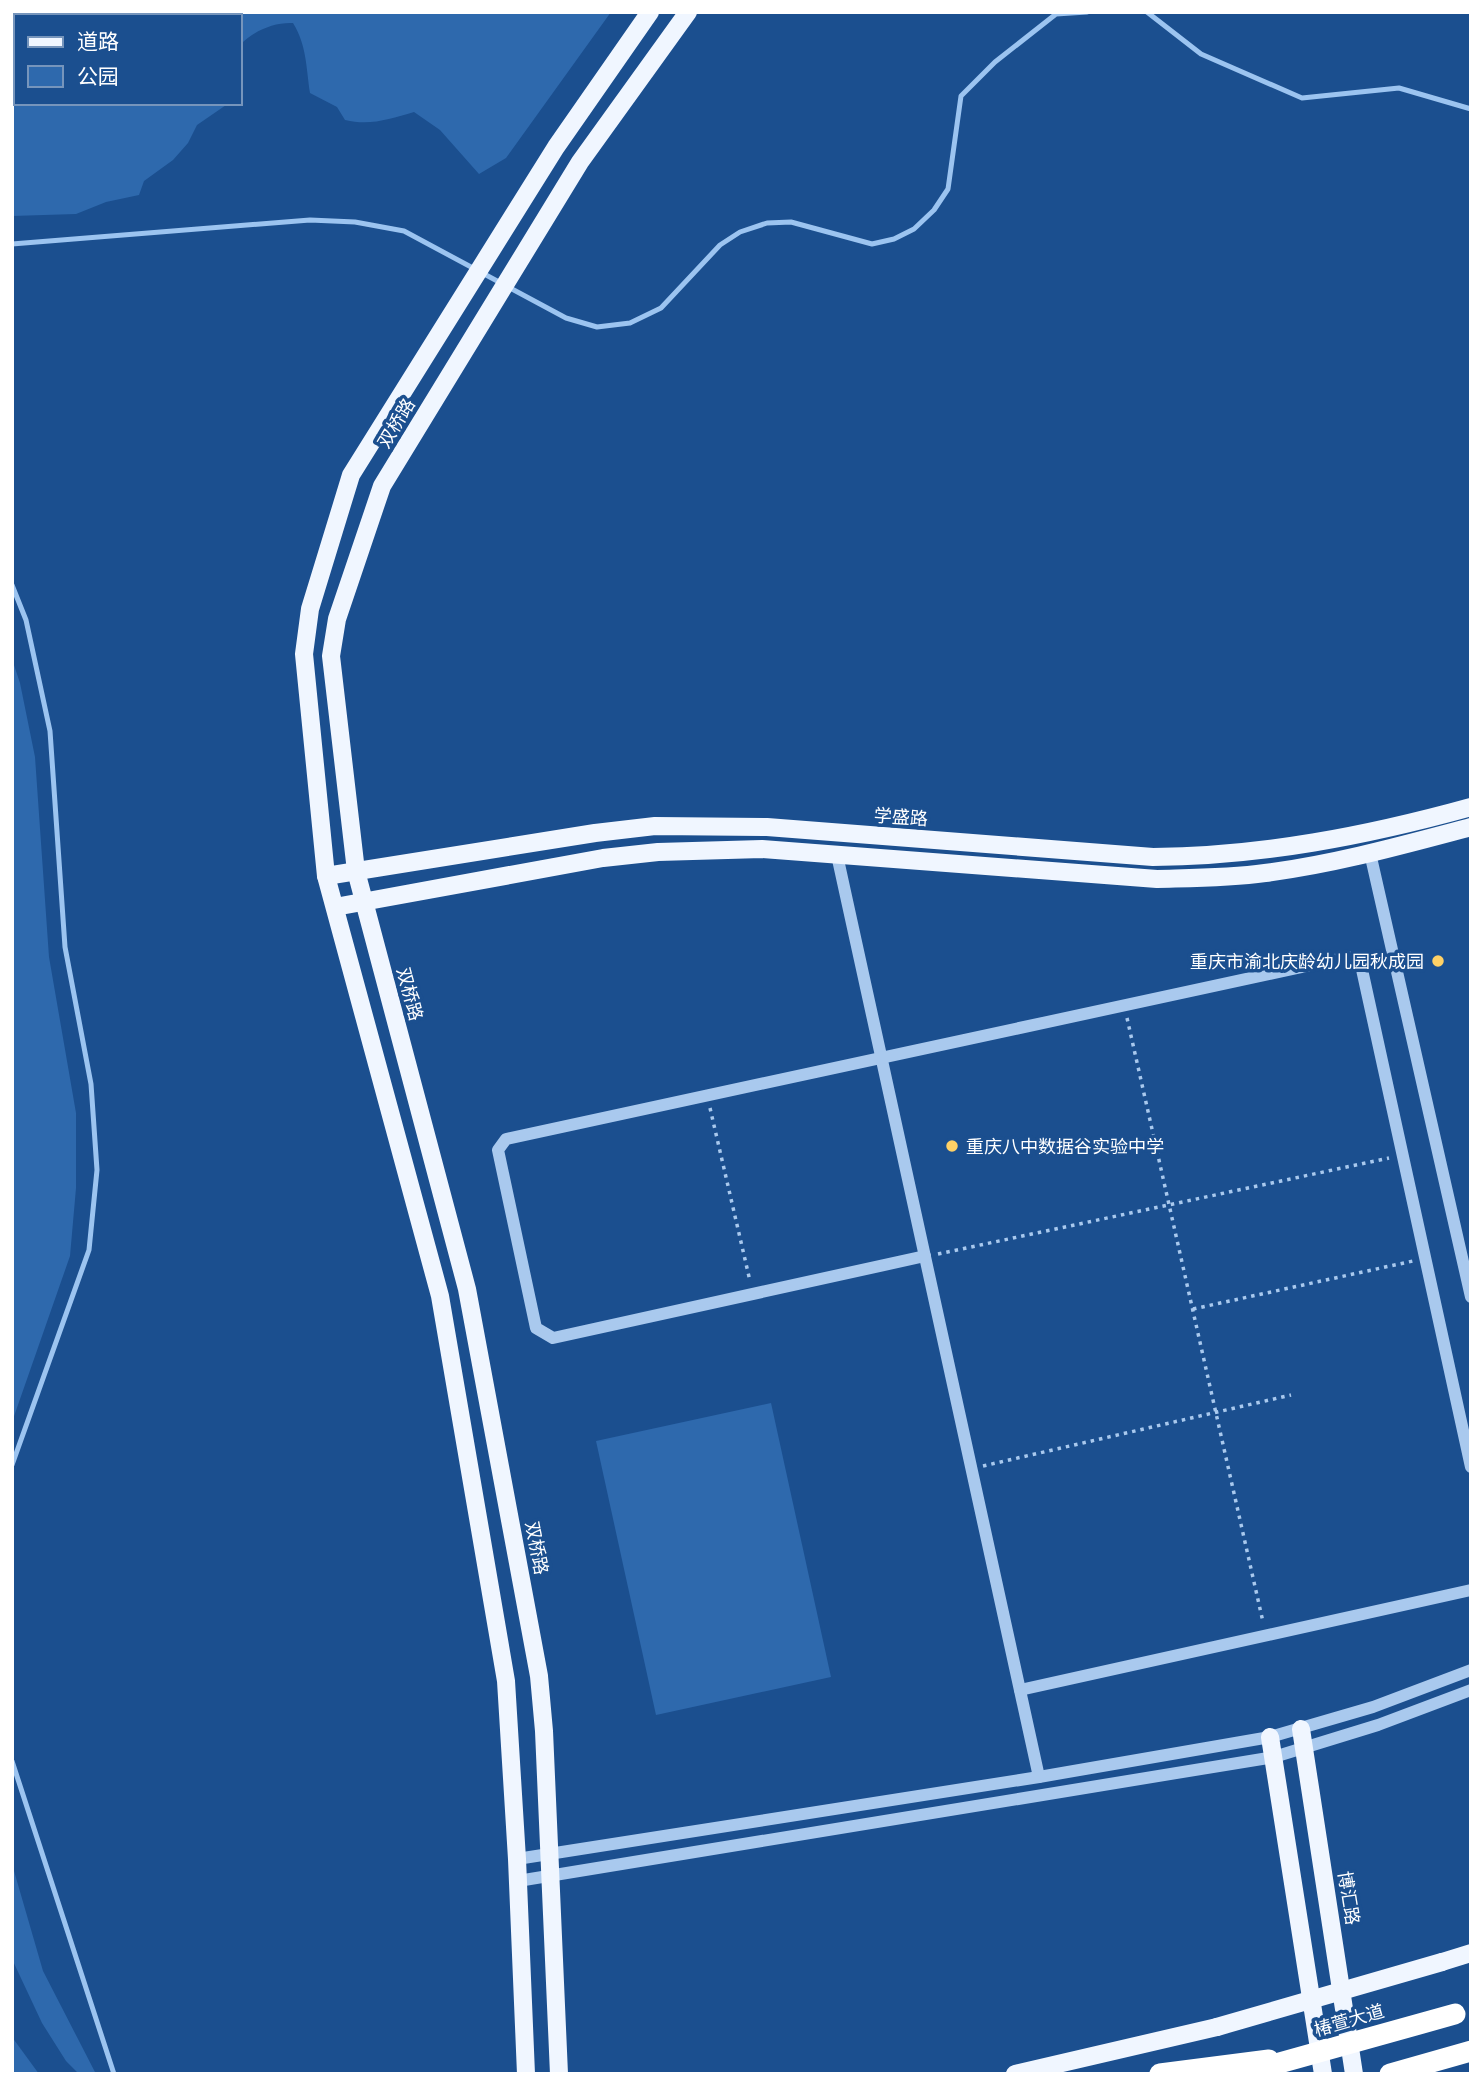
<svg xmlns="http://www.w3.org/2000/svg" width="1483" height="2086" font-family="Inter,'Noto Sans SC',sans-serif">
<rect width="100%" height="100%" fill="#1b4f8f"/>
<g fill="#2e69ad">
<path d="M12 12H611L506 158 479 174 440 130 414 112C390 119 370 126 345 120L337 107 310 93C306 67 307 46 293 23 274 22 253 31 240 45V16H16V103H229L197 125 188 143 173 160 144 181 139 195 106 202 76 214 12 216Z"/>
<polygon points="12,659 20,683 35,757 49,957 76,1113 76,1188 70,1256 12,1422"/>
<polygon points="771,1403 831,1677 656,1715 596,1441"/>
<polygon points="12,1864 43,1971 96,2074 79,2074 66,2061 42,2023 12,1959"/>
<polygon points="12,2037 39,2074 12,2074"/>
</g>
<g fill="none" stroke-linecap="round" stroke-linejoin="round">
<g stroke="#9cc4f0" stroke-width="5">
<polyline points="1147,12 1201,54 1302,98 1399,88 1471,109"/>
<polyline points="12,244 310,220 355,222 404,231 566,318 597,327 630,323 661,308 720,245 740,232 767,223 791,222 872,244 894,239 914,229 934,210 948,189 961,96 995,62 1056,14 1087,12"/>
<polyline points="12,585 26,620 50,731 65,947 91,1084 97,1170 89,1250 12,1465"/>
<polyline points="12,1761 114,2074"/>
</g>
<g stroke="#a9c9ee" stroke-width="3.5" stroke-dasharray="3.5 5" stroke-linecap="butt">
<polyline points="1127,1018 1263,1622"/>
<polyline points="710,1108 750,1281"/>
<polyline points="938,1254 1389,1158"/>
<polyline points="1193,1309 1413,1261"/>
<polyline points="983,1466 1291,1395"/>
</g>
<g stroke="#a9c9ee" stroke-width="12">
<polyline points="1370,853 1471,1297"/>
<polyline points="837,855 1039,1777"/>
<polyline points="925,1256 553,1338 536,1328 498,1150 506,1139 1348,957 1361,965 1471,1467"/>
<polyline points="1020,1690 1471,1590"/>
<polyline points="517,1859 1039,1777 1270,1737 1373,1707 1471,1670"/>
<polyline points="518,1881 1274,1757 1378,1725 1471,1690"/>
</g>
<g stroke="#f0f6ff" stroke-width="18">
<path d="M326 876 595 833 655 826 767 827 1153 857C1262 856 1366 836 1471 807"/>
<path d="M335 907 603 858 658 852 762 849 1157 879C1193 878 1229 878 1265 873 1335 864 1403 845 1471 827"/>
<polyline points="1301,1729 1354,2074"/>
<polyline points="1270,1737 1323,2074"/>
<polyline points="1442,1962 1471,1953"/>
<polyline points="526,2074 517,1859 506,1681 440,1296 326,876 304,654 310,609 351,475 556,147 650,12"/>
<polyline points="559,2074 544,1731 539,1676 467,1289 356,871 331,656 337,619 382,486 580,162 688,12"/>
<polyline points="1015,2074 1217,2027"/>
</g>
<g stroke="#fff" stroke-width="21">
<polyline points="1160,2074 1269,2060"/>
<polyline points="1390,2074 1471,2051"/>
</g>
<polyline stroke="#f0f6ff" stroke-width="18" points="1217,2027 1442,1962"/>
<polyline stroke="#fff" stroke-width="21" points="1240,2074 1455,2014"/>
</g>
<g fill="#ffd166" stroke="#1b4f8f" stroke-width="2.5">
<circle cx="1438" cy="961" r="7"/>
<circle cx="952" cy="1146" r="7"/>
</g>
<g text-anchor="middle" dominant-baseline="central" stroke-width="7" stroke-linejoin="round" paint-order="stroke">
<g font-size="18" fill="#fff" stroke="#1b4f8f">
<text transform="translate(396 423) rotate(-59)">双桥路</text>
<text transform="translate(901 817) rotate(4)">学盛路</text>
<text transform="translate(410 994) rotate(75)">双桥路</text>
<text transform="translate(537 1548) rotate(79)">双桥路</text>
<text transform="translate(1349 1898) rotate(81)">博汇路</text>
<text transform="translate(1349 2020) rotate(-16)">椿萱大道</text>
</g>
<g font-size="18" fill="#fff" stroke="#1b4f8f" text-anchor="end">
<text x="1424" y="961">重庆市渝北庆龄幼儿园秋成园</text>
<text x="966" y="1146" text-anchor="start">重庆八中数据谷实验中学</text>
</g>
</g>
<rect width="1483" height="2086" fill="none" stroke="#ffffff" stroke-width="28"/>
<rect x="14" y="14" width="228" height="91" fill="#1b4f8f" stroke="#7695bc" stroke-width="2"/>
<rect x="28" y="37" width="35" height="10" fill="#f0f6ff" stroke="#7695bc" stroke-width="2"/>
<text x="77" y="49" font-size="21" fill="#ffffff">道路</text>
<rect x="28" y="66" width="35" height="21" fill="#2e69ad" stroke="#7695bc" stroke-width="2"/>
<text x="77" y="84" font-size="21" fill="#ffffff">公园</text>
</svg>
